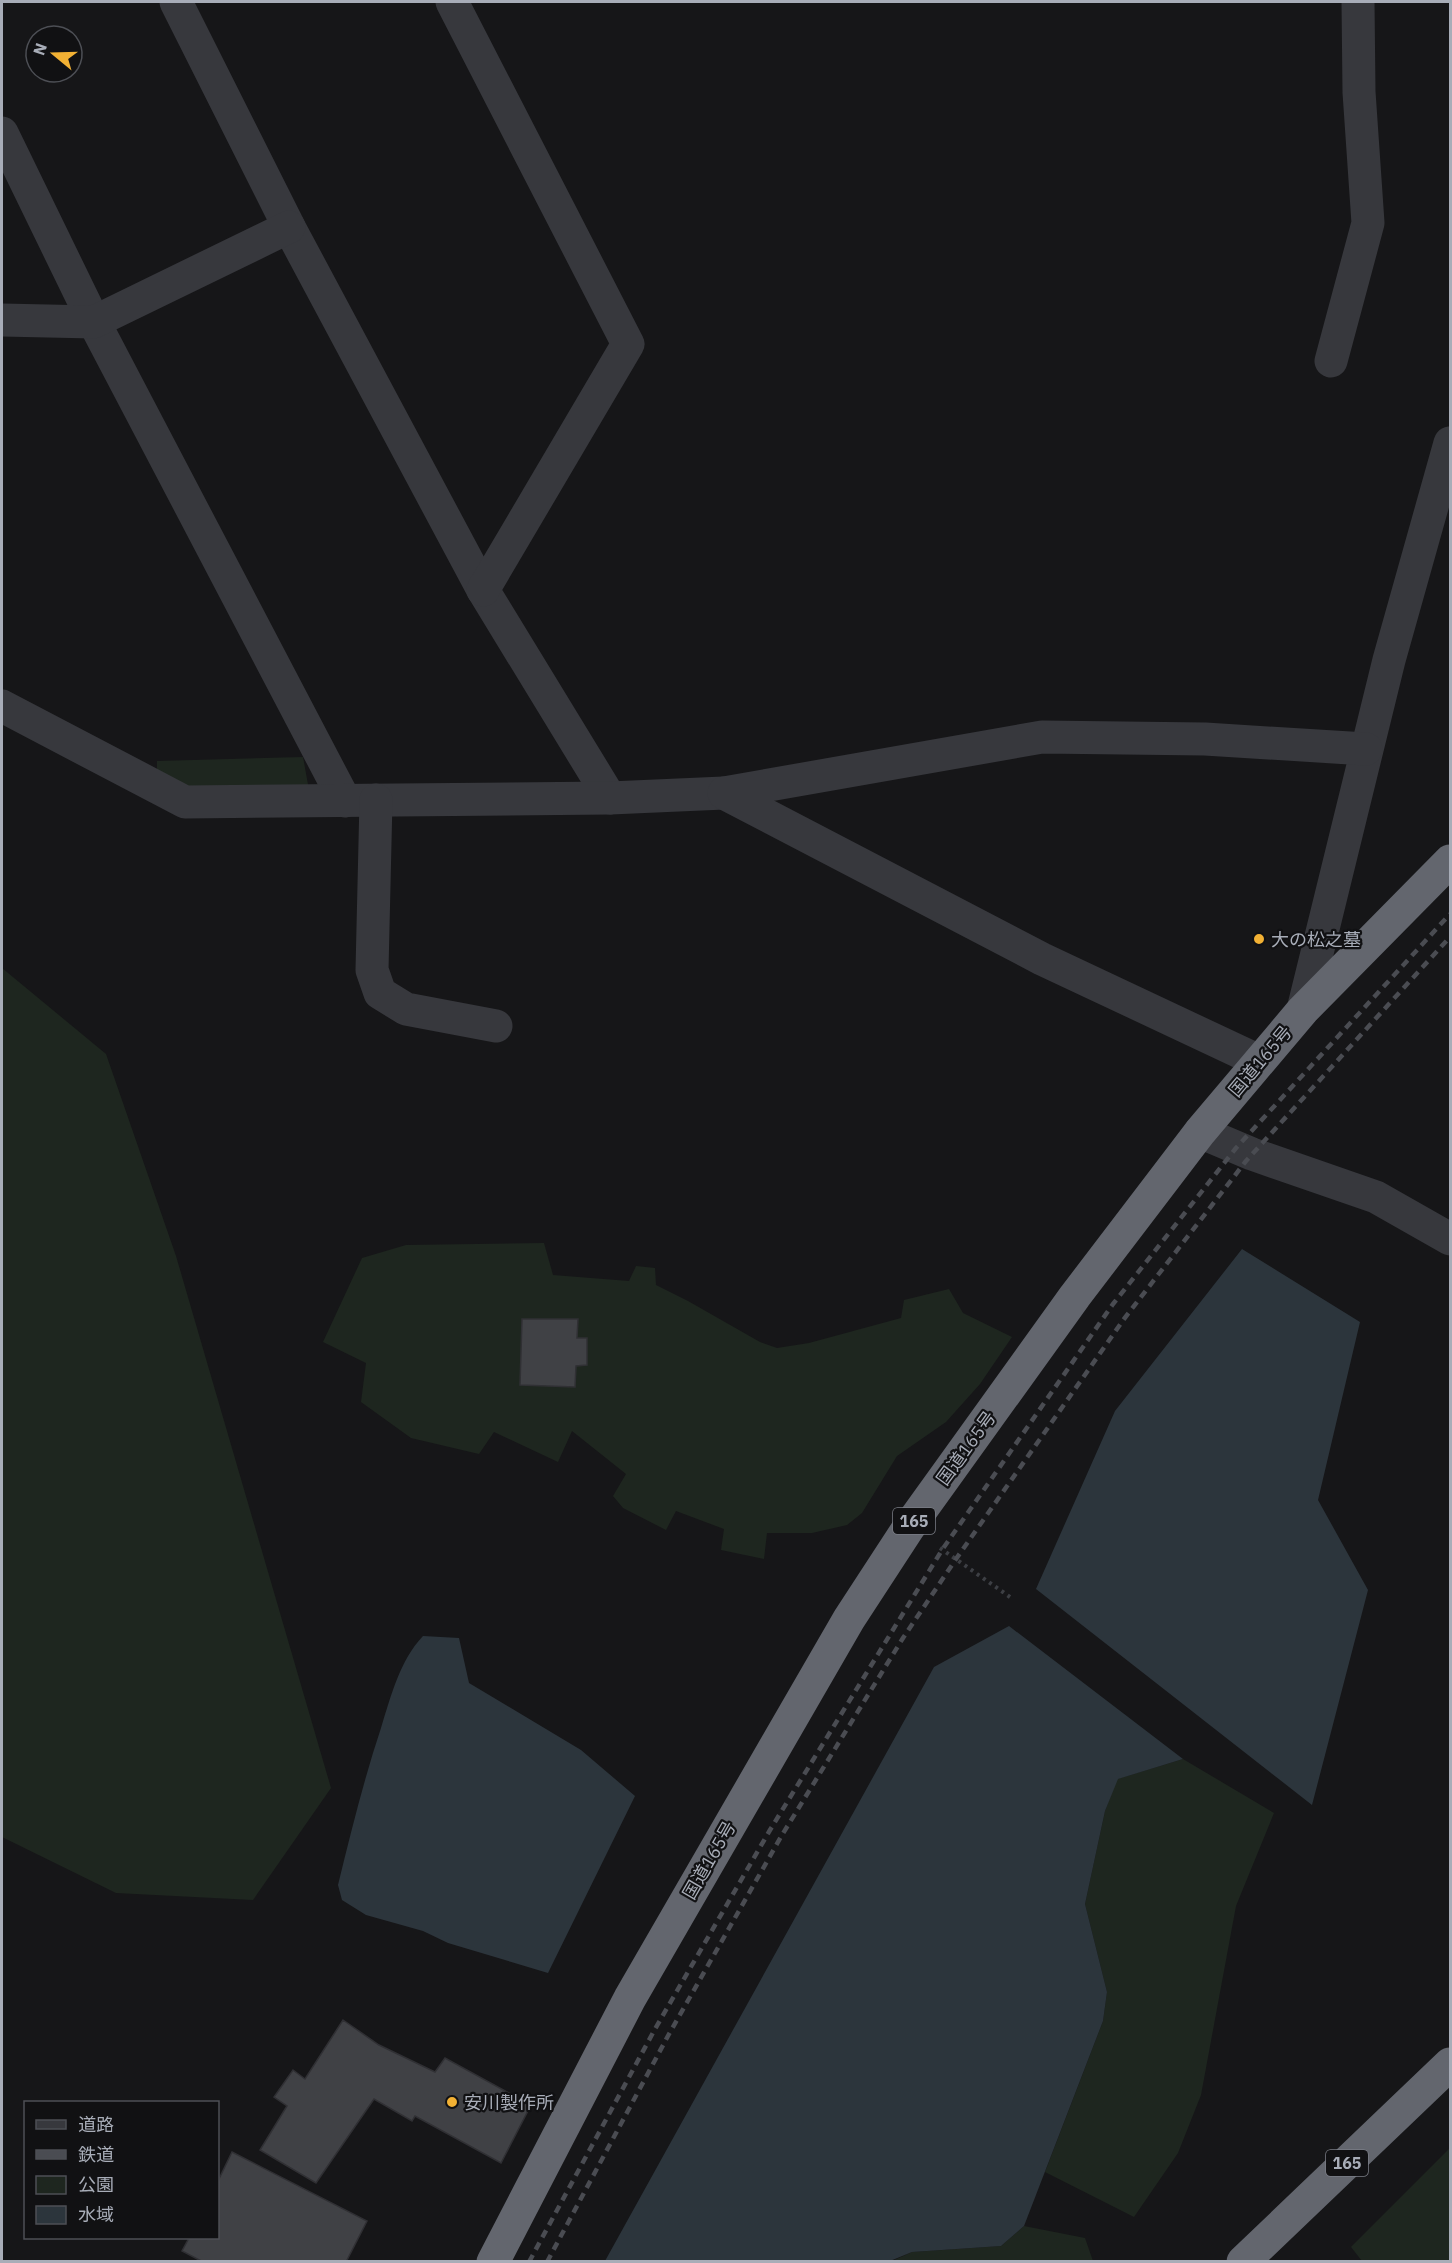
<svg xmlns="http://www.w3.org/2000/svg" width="1452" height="2263" font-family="'IBM Plex Sans','Noto Sans JP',sans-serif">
<rect width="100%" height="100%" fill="#161618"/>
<g fill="#1e261f">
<polygon points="303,757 309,790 185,802 157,775 157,761"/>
<polygon points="2,968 106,1054 176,1256 331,1788 253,1900 116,1893 2,1837"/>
<polygon points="544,1243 553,1275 629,1281 636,1266 655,1268 656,1285 688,1301 760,1342 777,1348 809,1343 901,1318 904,1300 949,1289 963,1313 1012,1337 980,1384 946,1422 897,1456 862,1513 847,1525 812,1533 767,1533 764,1559 721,1550 724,1529 676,1511 666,1530 623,1508 613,1496 626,1474 572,1431 558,1462 494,1432 479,1454 411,1438 361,1402 366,1363 323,1342 362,1258 406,1245"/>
<polygon points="1183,1759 1274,1813 1236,1906 1201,2095 1178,2153 1134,2217 1045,2172 1103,2021 1107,1992 1085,1904 1105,1811 1117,1779"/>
<polygon points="1450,2148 1450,2261 1362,2261 1351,2247"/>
<polygon points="1024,2226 1085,2238 1093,2261 890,2262 912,2252 1001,2246"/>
</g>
<g fill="#2c353c">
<polygon points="1242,1249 1360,1322 1318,1500 1368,1590 1312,1805 1036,1589 1115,1411"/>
<polygon points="1009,1626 1183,1759 1118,1779 1105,1811 1085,1904 1107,1992 1103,2021 1024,2226 1001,2246 912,2252 890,2261 605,2261 934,1667"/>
<path d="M423 1636 459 1638 469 1683 581 1750 635 1796 548 1973 448 1943 423 1931 366 1915 342 1900 338 1885C351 1832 364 1779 381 1728 391 1696 400 1660 423 1636Z"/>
</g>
<g fill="#404145" stroke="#303034" stroke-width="1.5">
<polygon points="522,1319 578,1319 577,1338 587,1338 587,1365 576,1366 575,1387 520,1385"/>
<polygon points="343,2020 379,2045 435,2072 445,2058 531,2105 501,2163 415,2116 412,2121 374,2099 316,2183 260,2150 287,2106 274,2097 293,2070 305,2079"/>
<polygon points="232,2152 367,2221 346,2262 203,2262 182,2251 189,2238 218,2238 218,2181"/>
</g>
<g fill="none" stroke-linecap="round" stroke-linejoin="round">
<polyline stroke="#3d3f44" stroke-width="4" stroke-dasharray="3 4.5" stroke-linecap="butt" points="940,1548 1010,1597"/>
<g stroke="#37383d" stroke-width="33">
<polyline points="176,2 289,227 483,590 610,798"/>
<polyline points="452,2 628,344 483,590"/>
<polyline points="2,133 94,322 345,801"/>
<polyline points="2,320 94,322 289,227"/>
<polyline points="1331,361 1368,223 1359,92 1358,2"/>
<polyline points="2,706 185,802 610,798 724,793"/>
<polyline points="376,800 372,970 380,993 406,1009 496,1026"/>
<polyline points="1303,1010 1389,660 1450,443"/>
<polyline points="1259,1061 1042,959 724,793 1042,737 1205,739 1366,749"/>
<polyline points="1200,1132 1252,1154 1376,1197 1450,1239"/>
</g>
<g stroke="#63666e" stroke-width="33">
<polyline points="493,2262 630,1998 849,1619 909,1527 1075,1296 1200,1132 1303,1010 1450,861"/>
<polyline points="1243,2262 1450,2064"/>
</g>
<g stroke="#4a4c52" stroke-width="4.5" stroke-dasharray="8 6" stroke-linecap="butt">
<polyline points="529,2262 655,2029 770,1830 942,1550 1113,1304 1236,1148 1450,914"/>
<polyline points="547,2262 669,2034 782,1835 903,1638 956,1559 1124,1319 1246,1161 1450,937"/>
</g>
</g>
<g fill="#f2b134" stroke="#111113" stroke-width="2">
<circle cx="1259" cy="939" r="6"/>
<circle cx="452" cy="2102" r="6"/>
</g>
<g text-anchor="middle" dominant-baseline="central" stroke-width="4.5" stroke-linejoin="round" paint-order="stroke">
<g fill="#111113" stroke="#7b7e86" stroke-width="1.5">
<rect x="893" y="1508" width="42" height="26" rx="4.5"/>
<rect x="1326" y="2150" width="42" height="26" rx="4.5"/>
</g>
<g font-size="16" font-weight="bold" fill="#a8adb8">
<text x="914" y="1521">165</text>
<text x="1347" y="2163">165</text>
</g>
<g font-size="18" fill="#a8adb8" stroke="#111113" text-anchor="start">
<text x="1271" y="939">大の松之墓</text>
<text x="464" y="2102">安川製作所</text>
</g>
<g font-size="18" fill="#a8adb8" stroke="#111113">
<text transform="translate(1260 1061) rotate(-50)">国道165号</text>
<text transform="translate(966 1448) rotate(-54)">国道165号</text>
<text transform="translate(709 1860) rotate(-60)">国道165号</text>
</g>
</g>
<rect width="1452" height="2263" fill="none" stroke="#a8adb8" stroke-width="6"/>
<rect x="24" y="2101" width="195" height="138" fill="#111113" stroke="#4d4f55" stroke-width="1.5"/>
<rect x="36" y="2120" width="30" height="9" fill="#37383d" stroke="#4d4f55" stroke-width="1.5"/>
<text x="78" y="2131" font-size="18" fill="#a8adb8">道路</text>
<rect x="36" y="2150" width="30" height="9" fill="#4a4c52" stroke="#4d4f55" stroke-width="1.5"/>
<text x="78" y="2161" font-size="18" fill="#a8adb8">鉄道</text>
<rect x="36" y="2176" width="30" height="18" fill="#1e261f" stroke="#4d4f55" stroke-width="1.5"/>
<text x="78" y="2191" font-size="18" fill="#a8adb8">公園</text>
<rect x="36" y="2206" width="30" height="18" fill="#2c353c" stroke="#4d4f55" stroke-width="1.5"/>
<text x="78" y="2221" font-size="18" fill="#a8adb8">水域</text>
<g transform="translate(54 54) rotate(289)"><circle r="28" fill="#111113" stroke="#4d4f55" stroke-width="1.5"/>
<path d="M0-4.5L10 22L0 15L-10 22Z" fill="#f2b134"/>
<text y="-9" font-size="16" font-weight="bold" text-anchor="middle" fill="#a8adb8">N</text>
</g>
</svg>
